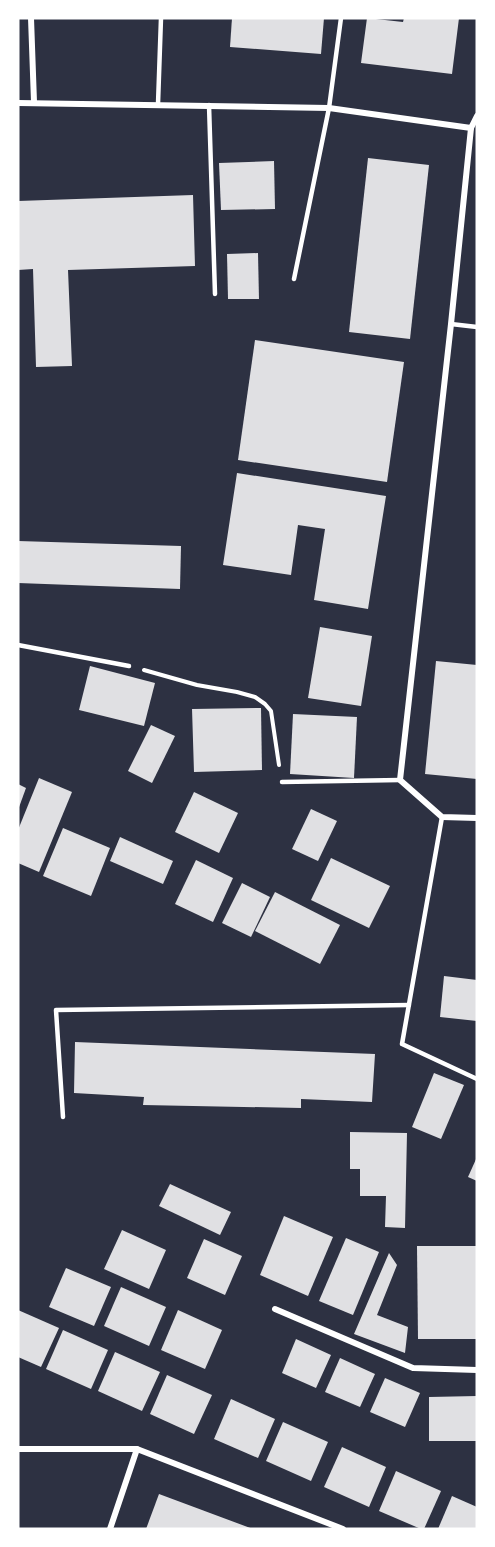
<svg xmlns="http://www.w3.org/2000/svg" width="495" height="1547" font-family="Literata,serif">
<rect width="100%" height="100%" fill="#2d3142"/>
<g fill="#e0e0e3">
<polygon points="232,18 324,18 321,54 230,47"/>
<polygon points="367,18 403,22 404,18 459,18 452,74 361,63"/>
<polygon points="368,158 429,165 410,339 349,332"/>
<polygon points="274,161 275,209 221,210 219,163"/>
<polygon points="193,195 195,266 68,270 72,366 36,367 33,269 18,270 18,201"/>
<polygon points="258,253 259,299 228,299 227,254"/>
<polygon points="255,340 404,362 387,482 238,460"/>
<polygon points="237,473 386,496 368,609 314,600 325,529 298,525 291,575 223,565"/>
<polygon points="18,541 181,546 180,589 18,583"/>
<polygon points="320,627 372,636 361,706 308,698"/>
<polygon points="436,661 477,665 477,779 425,774"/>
<polygon points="90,666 155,683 144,726 79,710"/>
<polygon points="261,708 262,770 194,772 192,709"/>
<polygon points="293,714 357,717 354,778 290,774"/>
<polygon points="151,725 175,736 152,783 128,771"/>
<polygon points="39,778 72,792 39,872 18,863 18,830"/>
<polygon points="18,784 26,788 18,810"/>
<polygon points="194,792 238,813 219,853 175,832"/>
<polygon points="311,809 337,821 318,861 292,849"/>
<polygon points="63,828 110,848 91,896 43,876"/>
<polygon points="120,837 173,861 163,884 110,861"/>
<polygon points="331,858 390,886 369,928 311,900"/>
<polygon points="196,860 233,878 213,922 175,904"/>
<polygon points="242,883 270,897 251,937 222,923"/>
<polygon points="275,892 340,925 320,964 255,931"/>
<polygon points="444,976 477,980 477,1021 440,1017"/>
<polygon points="75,1042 375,1054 372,1102 301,1099 301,1108 143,1105 144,1097 74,1093"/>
<polygon points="434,1073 464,1085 441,1139 412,1127"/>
<polygon points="350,1132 407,1133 405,1228 385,1227 386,1196 360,1196 360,1169 350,1169"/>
<polygon points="477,1157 477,1181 468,1177"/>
<polygon points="170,1184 231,1212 220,1235 159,1206"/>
<polygon points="284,1216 333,1237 308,1296 260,1275"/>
<polygon points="122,1230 166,1250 149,1289 104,1269"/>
<polygon points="346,1238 379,1252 353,1315 319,1301"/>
<polygon points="204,1239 242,1256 225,1295 187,1278"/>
<polygon points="417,1246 477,1246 477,1339 418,1339"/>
<polygon points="389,1253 397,1265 377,1315 408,1327 405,1353 354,1334"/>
<polygon points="66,1268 111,1287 94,1326 49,1307"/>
<polygon points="121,1287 166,1307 149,1346 104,1326"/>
<polygon points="18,1310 59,1328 41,1367 18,1357"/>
<polygon points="178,1310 222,1330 205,1369 161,1350"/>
<polygon points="63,1330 108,1350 91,1389 46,1369"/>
<polygon points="296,1339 331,1355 316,1388 282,1373"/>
<polygon points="115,1352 160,1372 142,1411 98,1391"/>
<polygon points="340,1358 375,1374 360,1407 325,1392"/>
<polygon points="167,1375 212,1395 194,1434 150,1414"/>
<polygon points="385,1378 420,1393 405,1427 370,1412"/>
<polygon points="477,1396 477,1441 429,1441 429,1397"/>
<polygon points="231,1399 275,1419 258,1458 214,1439"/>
<polygon points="283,1422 328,1442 311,1481 266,1461"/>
<polygon points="342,1447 386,1467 369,1507 324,1487"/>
<polygon points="396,1471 441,1491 424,1529 421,1529 379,1511"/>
<polygon points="159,1494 253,1529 146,1529"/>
<polygon points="452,1496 477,1507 477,1529 438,1529"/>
</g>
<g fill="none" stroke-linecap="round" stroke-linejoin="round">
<polyline stroke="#fff" stroke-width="4" points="144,670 197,685 237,692 255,697 265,704 271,711 279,765"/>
<g stroke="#fff" stroke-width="4.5">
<polyline points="158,104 161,18"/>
<polyline points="209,105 215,294"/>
<polyline points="294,279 329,108 341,18"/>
<polyline points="451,324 477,327"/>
<polyline points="18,645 129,666"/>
<polyline points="282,782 400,780"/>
<polyline points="442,817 402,1044 477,1079"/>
<polyline points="63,1117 56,1010 409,1005"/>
</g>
<g stroke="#fff" stroke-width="6">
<polyline points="31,18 34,102"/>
<polyline points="18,103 329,108 471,128"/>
<polyline points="477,116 471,128 451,324 400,780 442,817 477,818"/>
<polyline points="275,1309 413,1368 477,1370"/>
<polyline points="18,1449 137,1449 343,1529"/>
<polyline points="110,1529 137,1449"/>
</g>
</g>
<rect width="495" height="1547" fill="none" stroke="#ffffff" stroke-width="39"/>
</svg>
